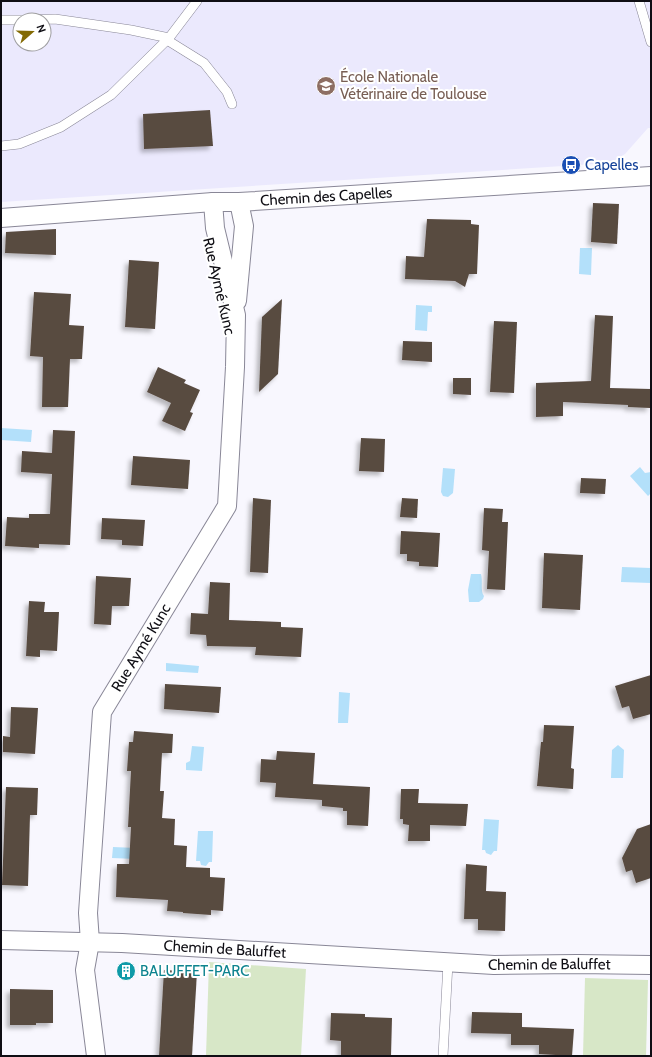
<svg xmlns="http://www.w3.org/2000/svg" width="652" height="1057" font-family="Cabin,sans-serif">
<defs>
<filter id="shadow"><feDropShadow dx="-3.5" dy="3.5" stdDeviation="2" flood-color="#0004"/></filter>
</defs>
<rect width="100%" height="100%" fill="#f8f7fe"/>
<path fill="#ebe9fd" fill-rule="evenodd" d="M1 1H651V128H648L625 154 610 163 1 202ZM20 20H44V44H20Z"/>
<g fill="#d7e7c7">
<polygon points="209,962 306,969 301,1056 206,1056"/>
<polygon points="585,978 648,980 646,1056 583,1056"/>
</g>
<g fill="#b3e0fa">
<polygon points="580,248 592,248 591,275 579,274"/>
<polygon points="416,305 432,306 432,312 428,312 427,331 415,330"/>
<polygon points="1,428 32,430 31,442 1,440"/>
<polygon points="640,467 645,473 651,472 651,493 648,496 630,476"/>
<polygon points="443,468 455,469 453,493 448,497 443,496 441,492"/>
<polygon points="622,567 651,568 651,583 621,582"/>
<path d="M471 574H481C483 581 480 591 484 596L483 599 479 602H469L468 590Z"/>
<polygon points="166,663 199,666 198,673 166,671"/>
<polygon points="339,692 350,693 348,723 338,723"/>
<polygon points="618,745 624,750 623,778 611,778 612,750"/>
<polygon points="192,746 204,747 202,771 186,770 186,763 190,761"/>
<polygon points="484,819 499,820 497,851 494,851 491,855 486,853 485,850 482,850"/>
<polygon points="198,831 213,831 212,862 209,862 206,866 201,865 200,861 196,861"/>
<polygon points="113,847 136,848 135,859 112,858"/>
</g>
<g fill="#594b41" filter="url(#shadow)">
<polygon points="210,110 213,146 144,149 143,114"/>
<polygon points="593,203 619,204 617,244 591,242"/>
<polygon points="427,219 471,220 471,224 479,225 477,274 469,274 465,287 455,281 405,279 406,256 424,257"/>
<polygon points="56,229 56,255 5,253 6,232"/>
<polygon points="129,260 159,262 155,329 125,327"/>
<polygon points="34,292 71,294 69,325 84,326 82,359 70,359 68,407 42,407 43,357 30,356"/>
<polygon points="282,299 278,374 259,392 262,317"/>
<polygon points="595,315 613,316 610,388 651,389 650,408 628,407 628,405 563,402 563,416 536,417 536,383 591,381"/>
<polygon points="494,321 517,322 514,393 490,392"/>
<polygon points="403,341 432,342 432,362 402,360"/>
<polygon points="158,367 186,380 184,383 200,390 190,412 193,413 185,431 162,421 171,403 147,392"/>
<polygon points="453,378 471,378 471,395 453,394"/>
<polygon points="53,430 75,431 70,545 39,544 39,548 5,546 7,517 29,518 29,514 50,514 52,474 21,472 22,451 52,453"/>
<polygon points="361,438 385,439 384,472 359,471"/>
<polygon points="133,456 190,460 188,489 131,485"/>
<polygon points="581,478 606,479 605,494 580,493"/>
<polygon points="253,498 271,500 268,573 250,572"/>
<polygon points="402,498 418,499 417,518 400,517"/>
<polygon points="484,508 503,509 502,522 508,522 505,590 487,589 489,551 482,550"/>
<polygon points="102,518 145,520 143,546 122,545 122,540 101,539"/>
<polygon points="401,531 440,533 438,567 419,566 419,562 407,561 407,554 400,554"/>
<polygon points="544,553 583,555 580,610 542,608"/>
<polygon points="96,576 131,578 129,606 112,606 111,625 94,624"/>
<polygon points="210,582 230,583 229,620 281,622 281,627 303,628 301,657 255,655 256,647 207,646 206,635 190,634 191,613 208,614"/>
<polygon points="29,601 45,602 44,612 59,612 57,651 40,650 40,657 26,656"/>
<polygon points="651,675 651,714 633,719 629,706 622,708 615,686"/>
<polygon points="165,684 221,687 219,713 164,709"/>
<polygon points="11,707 38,708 35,754 3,752 3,736 10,737"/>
<polygon points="544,725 574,726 571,768 574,769 573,789 537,786 541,742 543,742"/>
<polygon points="134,731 173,734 172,753 162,753 160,791 164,791 162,818 175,819 174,845 187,846 186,867 210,868 210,877 225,878 223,911 211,910 211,915 183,913 183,912 167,911 168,900 116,897 117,864 129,864 131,827 128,827 131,771 127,771 129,742 133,742"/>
<polygon points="277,751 315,753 313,784 370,787 368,826 347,825 347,811 343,811 343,808 322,806 322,800 275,797 276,783 260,782 261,759 276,760"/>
<polygon points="6,787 38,788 37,815 30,815 28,886 2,885"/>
<polygon points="401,789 419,789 418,803 468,804 466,826 430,825 430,841 408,841 409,825 403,824 403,819 400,819"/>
<polygon points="651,824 651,878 636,883 632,870 626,872 622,858 637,829"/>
<polygon points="466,864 487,866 486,891 506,892 505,931 478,930 478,919 464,919"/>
<polygon points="164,970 197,972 192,1056 159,1056"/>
<polygon points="10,989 53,990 53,1023 36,1023 36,1025 10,1025"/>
<polygon points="472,1012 522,1013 522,1027 574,1029 572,1056 539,1054 539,1045 511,1045 511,1034 471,1033"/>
<polygon points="331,1013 365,1014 365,1017 392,1018 391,1056 341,1056 341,1041 330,1040"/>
</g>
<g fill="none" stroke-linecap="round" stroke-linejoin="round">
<g stroke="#898797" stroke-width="10">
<g id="service">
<polyline points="639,1 651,42"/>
<polyline points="1,20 20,20"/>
<polyline points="22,20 55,19 131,30 169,38 167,40 204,63 227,92 232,104"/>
<polyline points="1,146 19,144 61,127 111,95 169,38 197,1"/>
<polyline points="443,1056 448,963"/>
</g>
</g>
<g stroke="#898797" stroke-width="20">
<g id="minor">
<path id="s1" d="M1 218 213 202H239L651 176"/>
<polyline points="237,301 244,226 239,202"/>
<path id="s2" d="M1 940 122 943 494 965 577 964 651 965"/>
<path id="s3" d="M96 1056 85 970 90 942 88 913 102 712 227 506 235 367 236 315 215 228 213 202"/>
</g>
</g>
<use href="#service" stroke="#fff" stroke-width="9"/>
<use href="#minor" stroke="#fff" stroke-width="18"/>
</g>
<defs>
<g id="university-disc" transform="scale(1)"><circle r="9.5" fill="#8d6e63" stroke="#fff"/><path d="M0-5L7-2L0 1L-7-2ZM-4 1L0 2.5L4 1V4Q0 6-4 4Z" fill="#fff"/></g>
<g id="bus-disc" transform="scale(1)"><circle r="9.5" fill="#1a4fb4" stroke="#fff"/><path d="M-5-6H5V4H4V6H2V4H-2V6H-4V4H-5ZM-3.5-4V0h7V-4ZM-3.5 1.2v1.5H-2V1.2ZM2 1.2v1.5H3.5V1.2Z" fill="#fff"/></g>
<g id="building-disc" transform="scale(1)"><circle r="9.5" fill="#0f9aa8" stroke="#fff"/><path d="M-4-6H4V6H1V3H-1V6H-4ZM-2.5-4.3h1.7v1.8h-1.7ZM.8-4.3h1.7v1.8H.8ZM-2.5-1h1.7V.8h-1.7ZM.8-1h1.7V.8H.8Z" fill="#fff"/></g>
</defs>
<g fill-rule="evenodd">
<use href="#university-disc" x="326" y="86"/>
<use href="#bus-disc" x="571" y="165"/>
<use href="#building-disc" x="126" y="971"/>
</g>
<g text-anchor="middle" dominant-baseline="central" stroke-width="4" stroke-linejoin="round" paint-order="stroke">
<g font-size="15" fill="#785e54" stroke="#fff" text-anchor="start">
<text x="340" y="77">École Nationale<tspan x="340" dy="17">Vétérinaire de Toulouse</tspan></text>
</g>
<g font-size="15" fill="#164399" stroke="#fff" text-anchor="start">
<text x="585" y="165">Capelles</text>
</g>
<g font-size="15" fill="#0f0e14" stroke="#fff">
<text stroke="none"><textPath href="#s1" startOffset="326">Chemin des Capelles</textPath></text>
<text transform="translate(219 286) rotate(77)">Rue Aymé Kunc</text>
<text stroke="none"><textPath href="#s3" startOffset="421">Rue Aymé Kunc</textPath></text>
<text stroke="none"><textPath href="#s2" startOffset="224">Chemin de Baluffet</textPath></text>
<text stroke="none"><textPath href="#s2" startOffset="549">Chemin de Baluffet</textPath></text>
</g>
<g font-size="15" fill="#0d838f" stroke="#fff" text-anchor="start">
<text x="140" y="971">BALUFFET-PARC</text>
</g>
</g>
<rect width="652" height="1057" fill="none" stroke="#0f0e14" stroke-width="4"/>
<g transform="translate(32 32) rotate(70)"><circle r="19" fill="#ffffff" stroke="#9f9fa1"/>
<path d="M0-3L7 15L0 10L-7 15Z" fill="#836a03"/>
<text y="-6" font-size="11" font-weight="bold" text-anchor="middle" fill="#0f0e14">N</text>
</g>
</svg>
